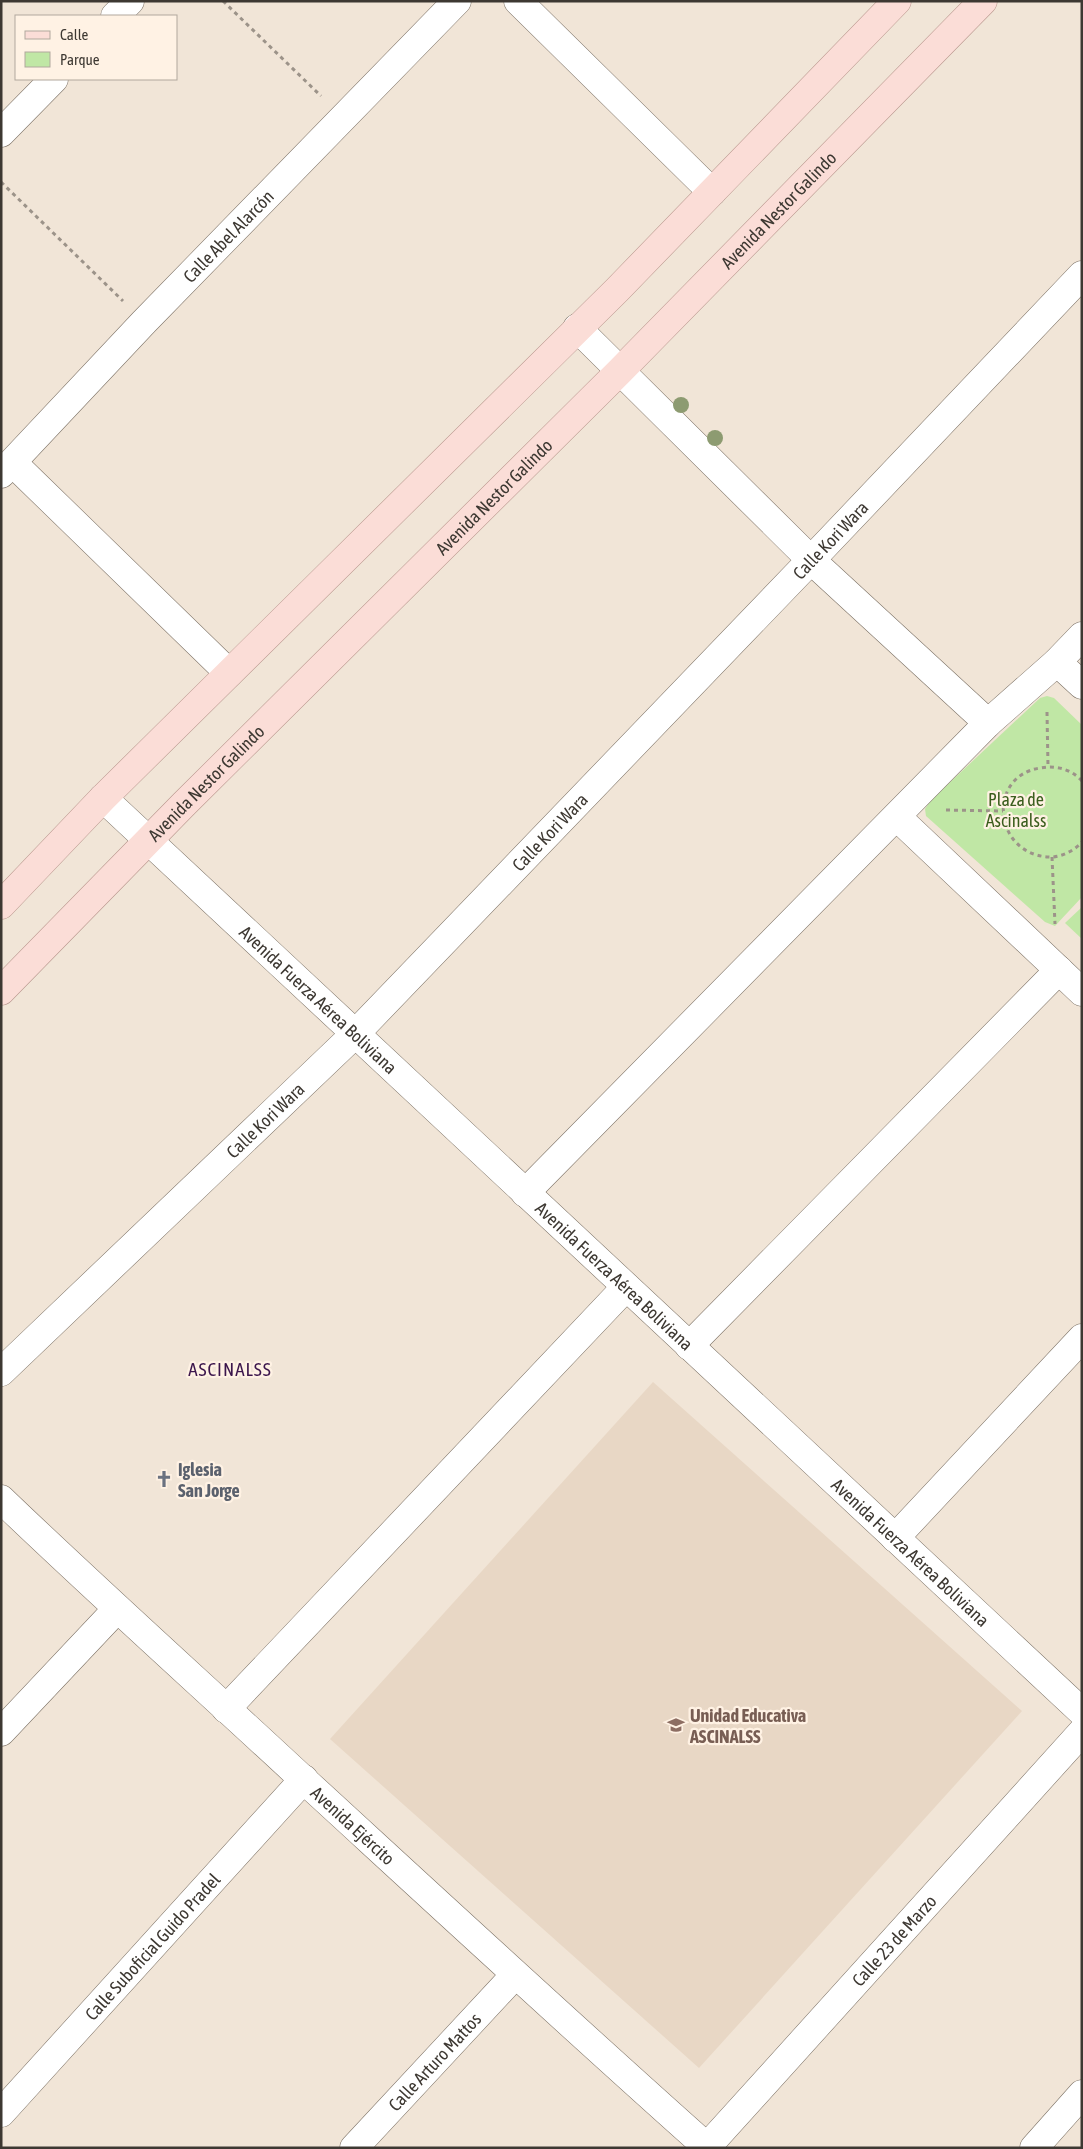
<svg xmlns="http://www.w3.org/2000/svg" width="1083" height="2149" font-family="'Asap Condensed',sans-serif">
<rect width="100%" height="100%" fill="#f1e5d7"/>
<polygon fill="#e8d7c5" points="653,1382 1022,1711 699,2068 330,1739"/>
<g fill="#c0e7a5">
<polygon points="1047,696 1054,698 1082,725 1082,897 1055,926 1045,922 926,816 925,809 931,800 1040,698"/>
<polygon points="1082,907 1082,939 1065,923"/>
</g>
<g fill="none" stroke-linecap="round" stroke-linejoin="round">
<g stroke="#7c7165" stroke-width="29">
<g id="minor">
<polyline points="518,1 712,192"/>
<polyline points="115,16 130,1"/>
<polyline points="1,133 54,79"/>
<polyline points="577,328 811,560 988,723"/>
<polyline points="13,463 229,673"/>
<path id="s1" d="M1 474 144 322 457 1"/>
<polyline points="1057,662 1082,685"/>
<path id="s2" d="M103 798 1082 1712"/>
<polyline points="897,817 1082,992"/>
<polyline points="525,1193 988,723 1057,662 1082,636"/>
<polyline points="689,1346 1059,970"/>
<path id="s3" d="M1 1372 355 1034 811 560 1082 275"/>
<path id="s4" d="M1 1499C101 1595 204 1687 305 1781 439 1904 572 2027 708 2148"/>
<polyline points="895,1538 1082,1338"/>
<polyline points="226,1709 626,1287"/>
<polyline points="1,1732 117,1609"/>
<path id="s5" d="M1 2113 304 1779"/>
<path id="s6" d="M354 2148 514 1976"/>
<path id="s7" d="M706 2148 1082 1732"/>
<polyline points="1034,2148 1082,2094"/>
</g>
</g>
<g stroke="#b7958c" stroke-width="29">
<g id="major">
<polyline points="1,905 103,798 617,290 897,1"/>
<path id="s8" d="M1 991 184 804 620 371 983 1"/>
</g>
</g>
<g stroke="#9c9389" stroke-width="3" stroke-dasharray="4 4" stroke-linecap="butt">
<polyline points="223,1 321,96"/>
<polyline points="1,182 123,301"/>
<polyline points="1047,712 1048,766"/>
<path d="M1082 781C1071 769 1056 765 1040 768 987 776 993 853 1048 857 1060 858 1074 851 1082 842"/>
<polyline points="946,810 1003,811"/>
<polyline points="1052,857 1055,924"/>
</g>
<use href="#minor" stroke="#fff" stroke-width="28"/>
<use href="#major" stroke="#fbddd7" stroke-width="28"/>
</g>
<g fill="#8d9b71">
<circle cx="681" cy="405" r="8"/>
<circle cx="715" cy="438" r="8"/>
</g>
<defs>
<g id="church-bare" transform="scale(1.35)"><path d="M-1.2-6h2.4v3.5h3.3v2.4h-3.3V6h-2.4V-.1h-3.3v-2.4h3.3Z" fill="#6b7280" stroke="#fff2e4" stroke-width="2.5" paint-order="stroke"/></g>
<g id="school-bare" transform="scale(1.35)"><path d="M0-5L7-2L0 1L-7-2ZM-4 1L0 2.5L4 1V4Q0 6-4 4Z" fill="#8d6e63" stroke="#fff2e4" stroke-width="2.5" paint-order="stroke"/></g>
</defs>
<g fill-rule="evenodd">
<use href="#church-bare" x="164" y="1479"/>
<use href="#school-bare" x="676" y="1725"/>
</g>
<g text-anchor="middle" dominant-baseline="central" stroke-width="4.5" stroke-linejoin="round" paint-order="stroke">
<g font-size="18" fill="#3d3832" stroke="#fff2e4">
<text stroke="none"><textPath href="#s8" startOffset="1102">Avenida Nestor Galindo</textPath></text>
<text stroke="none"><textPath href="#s1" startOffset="329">Calle Abel Alarcón</textPath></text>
<text stroke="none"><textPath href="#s8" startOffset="698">Avenida Nestor Galindo</textPath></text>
<text stroke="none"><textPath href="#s3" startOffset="1175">Calle Kori Wara</textPath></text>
<text stroke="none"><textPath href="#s8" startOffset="292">Avenida Nestor Galindo</textPath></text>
<text stroke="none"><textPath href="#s3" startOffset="770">Calle Kori Wara</textPath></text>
<text stroke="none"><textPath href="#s2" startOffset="295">Avenida Fuerza Aérea Boliviana</textPath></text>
<text stroke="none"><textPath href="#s3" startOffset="365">Calle Kori Wara</textPath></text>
<text stroke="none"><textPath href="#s2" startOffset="700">Avenida Fuerza Aérea Boliviana</textPath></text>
<text stroke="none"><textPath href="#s2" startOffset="1105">Avenida Fuerza Aérea Boliviana</textPath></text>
<text stroke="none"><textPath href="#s4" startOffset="480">Avenida Ejército</textPath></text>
<text stroke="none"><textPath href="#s7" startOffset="280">Calle 23 de Marzo</textPath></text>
<text stroke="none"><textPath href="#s5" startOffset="225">Calle Suboficial Guido Pradel</textPath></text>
<text stroke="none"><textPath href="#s6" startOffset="118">Calle Arturo Mattos</textPath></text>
</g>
<g font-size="18" fill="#3b5e1d" stroke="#fff2e4">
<text x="1016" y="799">Plaza de<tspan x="1016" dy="21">Ascinalss</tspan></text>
</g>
<g font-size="18" font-weight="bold" fill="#5b616d" stroke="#fff2e4" text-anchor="start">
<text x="178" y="1469">Iglesia<tspan x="178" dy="21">San Jorge</tspan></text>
</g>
<g font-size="18" font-weight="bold" fill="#785e54" stroke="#fff2e4" text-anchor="start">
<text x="690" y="1715">Unidad Educativa<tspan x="690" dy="21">ASCINALSS</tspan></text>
</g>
<g font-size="19" letter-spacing="1" fill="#3c164c" stroke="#fff2e4">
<text x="230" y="1369">ASCINALSS</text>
</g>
</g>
<rect width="1083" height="2149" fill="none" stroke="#3d3832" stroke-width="5"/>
<rect x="15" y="15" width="162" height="65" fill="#fff2e4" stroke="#b1a89d"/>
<rect x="25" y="31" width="25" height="8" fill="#fbddd7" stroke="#b1a89d"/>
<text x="60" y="40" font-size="15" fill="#3d3832">Calle</text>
<rect x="25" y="52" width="25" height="15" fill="#c0e7a5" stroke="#b1a89d"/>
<text x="60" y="65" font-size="15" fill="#3d3832">Parque</text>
</svg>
